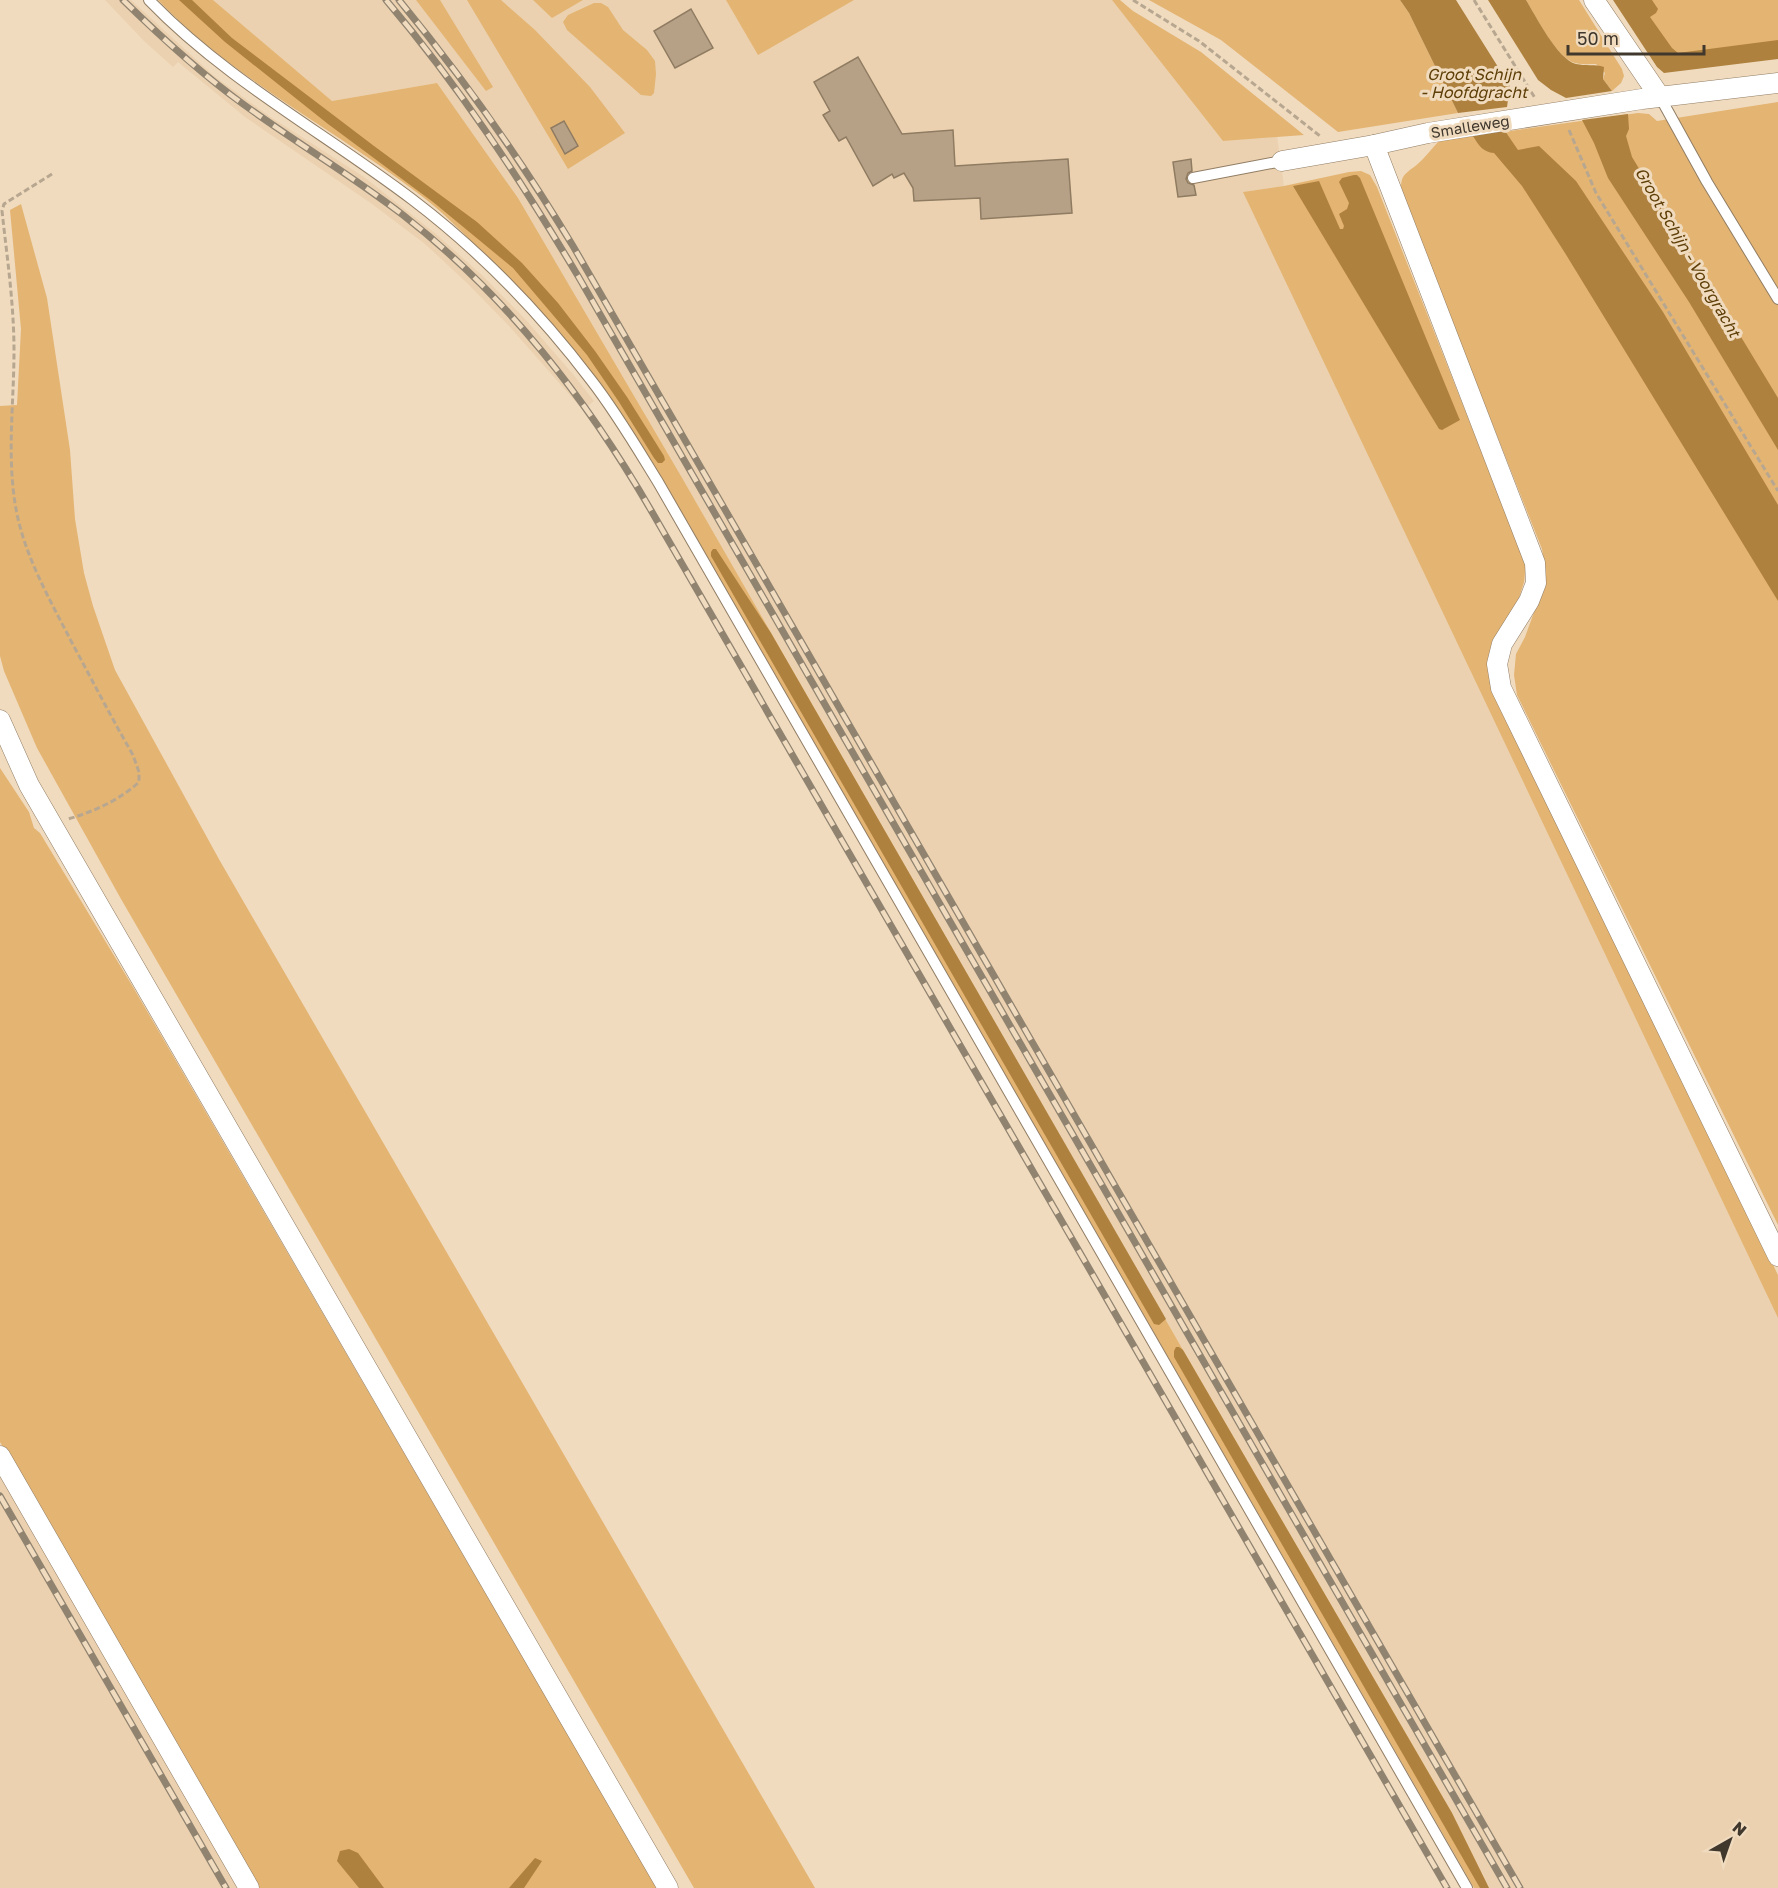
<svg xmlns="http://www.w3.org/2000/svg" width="1778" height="1888" font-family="'Golos Text',sans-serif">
<rect width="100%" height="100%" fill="#f0dbbf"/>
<g fill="#ebd1af">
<polygon points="105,0 131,0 214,76 269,116 364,177 436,234 483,276 526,320 572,373 594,401 583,410 509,326 467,283 425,244 372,204 245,117 178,62 173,67 144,41"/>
<polygon points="213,0 533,0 552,17 583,0 1112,0 1223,141 1277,136 1284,186 1244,192 1778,1318 1778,1888 1489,1888 1452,1813 1183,1350 681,476 518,198 437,83 332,101"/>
<polygon points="0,1474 240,1888 0,1888"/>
</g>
<g fill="#e4b472">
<path d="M158 0H213L332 101 437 83 518 198 681 476 1183 1350 1452 1813 1489 1888H1474L669 491C635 432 597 375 552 324 535 304 514 285 495 266 471 241 447 215 419 194 333 128 233 79 158 0Z"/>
<polygon points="416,0 440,0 493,87 486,91"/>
<polygon points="467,0 501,0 535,30 590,87 625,133 568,169"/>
<polygon points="533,0 583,0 552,18"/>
<polygon points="726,0 854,0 758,55"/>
<polygon points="1112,0 1120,0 1133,11 1201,52 1304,135 1223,141"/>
<polygon points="1149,0 1400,0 1409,13 1458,113 1338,132 1221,40"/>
<path d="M1526 0H1579L1622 69 1624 76 1621 83 1612 91 1603 79 1605 73 1596 64C1589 64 1579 65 1572 62 1553 52 1537 18 1526 0Z"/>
<polygon points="1629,0 1778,0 1778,46 1678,60"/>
<polygon points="594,3 601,3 608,7 623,30 647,50 655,61 656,74 654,93 651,96 641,95 567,30 563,22 568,15"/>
<path d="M1778 102V1225L1517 695 1514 675 1516 654 1525 637 1544 585 1545 568 1542 549 1402 196C1398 172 1408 174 1422 160 1428 154 1433 147 1439 141L1638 113 1649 114 1657 121Z"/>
<polygon points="1361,171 1370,175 1377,187 1526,565 1524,582 1493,682 1778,1275 1778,1318 1243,192 1284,186 1349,172"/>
<polygon points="21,204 47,298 70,450 75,519 84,573 93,606 115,670 220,861 815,1888 694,1888 121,899 37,748 4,671 0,656 0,406 17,405 21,329 10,210"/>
<polygon points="0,768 29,812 34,828 40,833 133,987 657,1888 257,1888 0,1442"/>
</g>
<g fill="#af813e">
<polygon points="179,0 192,0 232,38 374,146 477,222 522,263 558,303 595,351 627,397 664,456 665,460 662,463 658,463 654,458 619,402 587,355 513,268 433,202 328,124 225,42"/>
<polygon points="1400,0 1456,0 1510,86 1507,107 1458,113 1409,13"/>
<path d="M1488 0H1526C1536 16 1557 59 1576 64 1585 66 1595 64 1604 67L1603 79 1612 91 1566 98 1551 90 1538 80Z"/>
<polygon points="1613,0 1652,0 1658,9 1656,13 1650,17 1672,48 1678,53 1778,40 1778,59 1664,73 1657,67"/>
<polygon points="1628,114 1629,129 1626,136 1632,157 1778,398 1778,450 1689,302 1608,178 1594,143 1582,120"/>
<path d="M1505 131 1518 150 1539 146 1576 181 1663 312 1778 505V601L1565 253 1522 186 1494 153C1483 152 1479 146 1473 136Z"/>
<polygon points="1354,175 1357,175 1360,178 1459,418 1460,420 1442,430 1439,429 1436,424 1293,186 1319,181 1340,229 1343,229 1344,226 1339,214 1347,209 1349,203 1339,182 1342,178"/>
<polygon points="713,549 716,549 771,633 1166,1319 1159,1325 1154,1324 711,556 711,552"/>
<polygon points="1176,1347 1179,1347 1183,1350 1452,1813 1489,1888 1480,1888 1174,1357 1174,1351"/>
<polygon points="349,1849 358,1853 384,1888 359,1888 337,1861 340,1851"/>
<polygon points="535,1858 542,1861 524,1888 509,1888"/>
</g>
<g fill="#b6a187" stroke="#8e7b61" stroke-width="1.5">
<polygon points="691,9 713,48 675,68 654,31"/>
<polygon points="858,57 902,134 953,130 955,166 1068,159 1072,213 981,219 980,198 914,201 913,188 904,173 894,178 892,174 873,186 846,137 839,141 823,115 830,111 814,82"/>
<polygon points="564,121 578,146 565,154 551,128"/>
<polygon points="1191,159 1192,171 1188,173 1186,179 1188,183 1194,185 1196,195 1178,197 1173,162"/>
</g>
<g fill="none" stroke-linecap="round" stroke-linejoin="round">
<g stroke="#917d64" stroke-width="12">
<g id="service">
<path d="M149 0C226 80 325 133 413 200 480 251 540 313 591 380 616 412 637 448 658 482L1467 1888"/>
<polyline points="1660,97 1707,182 1778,299"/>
<polyline points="1193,178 1282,161"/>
</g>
</g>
<g stroke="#917d64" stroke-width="21">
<g id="minor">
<polyline points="1594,0 1660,97"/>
<polyline points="1374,145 1535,563 1536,583 1529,601 1502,644 1497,664 1501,688 1778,1256"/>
<polyline points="1282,161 1374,145 1428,133 1642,99 1778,83"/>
<polyline points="0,720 29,785 668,1888"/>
<polyline points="0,1456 249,1888"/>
</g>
</g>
<g stroke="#b8a790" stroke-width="3" stroke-dasharray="6 3" stroke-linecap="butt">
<polyline points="1133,0 1199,41 1320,136"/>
<polyline points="1474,0 1535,98"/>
<polyline points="1569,130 1596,193 1778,491"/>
<path d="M52 174 4 204 2 211C7 257 14 304 14 351 14 405 6 460 17 514 26 558 50 600 70 639 91 678 111 717 133 755L139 772V782C120 800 93 812 68 819"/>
</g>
<use href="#service" stroke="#fff" stroke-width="10"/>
<use href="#minor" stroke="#fff" stroke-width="20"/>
<g stroke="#908370" stroke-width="7">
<g id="rail">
<path d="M123 0C161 37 200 73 243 104 295 142 351 175 403 215 508 297 586 398 652 512L1447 1888"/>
<path d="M386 0C459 86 520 179 578 276L1507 1888"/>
<path d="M399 0C464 79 520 158 573 246L1520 1888"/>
<polyline points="0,1496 226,1888"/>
</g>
</g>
<use href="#rail" stroke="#f0dbbf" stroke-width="4.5" stroke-dasharray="14" stroke-linecap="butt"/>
</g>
<g text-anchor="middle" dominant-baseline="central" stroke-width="6" stroke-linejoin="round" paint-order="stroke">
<g font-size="15" fill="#40382d" stroke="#f0dbbf">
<text transform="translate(1470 126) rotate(-9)">Smalleweg</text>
</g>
<g font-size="16" font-style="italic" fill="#5f3f08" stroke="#f0dbbf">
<text x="1474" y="74">Groot Schijn<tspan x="1474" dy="18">- Hoofdgracht</tspan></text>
<text transform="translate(1688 252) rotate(60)">Groot Schijn - Voorgracht</text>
</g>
</g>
<g transform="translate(1730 1840) rotate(40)" stroke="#f0dbbf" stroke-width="4.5" paint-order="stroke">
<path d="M0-4.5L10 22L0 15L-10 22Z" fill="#40382d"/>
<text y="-9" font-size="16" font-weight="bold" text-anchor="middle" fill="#40382d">N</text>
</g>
<path d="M1568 45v9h136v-9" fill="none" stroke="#40382d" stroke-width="3"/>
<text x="1577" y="45" font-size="18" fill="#40382d" stroke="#f0dbbf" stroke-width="4.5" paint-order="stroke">50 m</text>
</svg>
